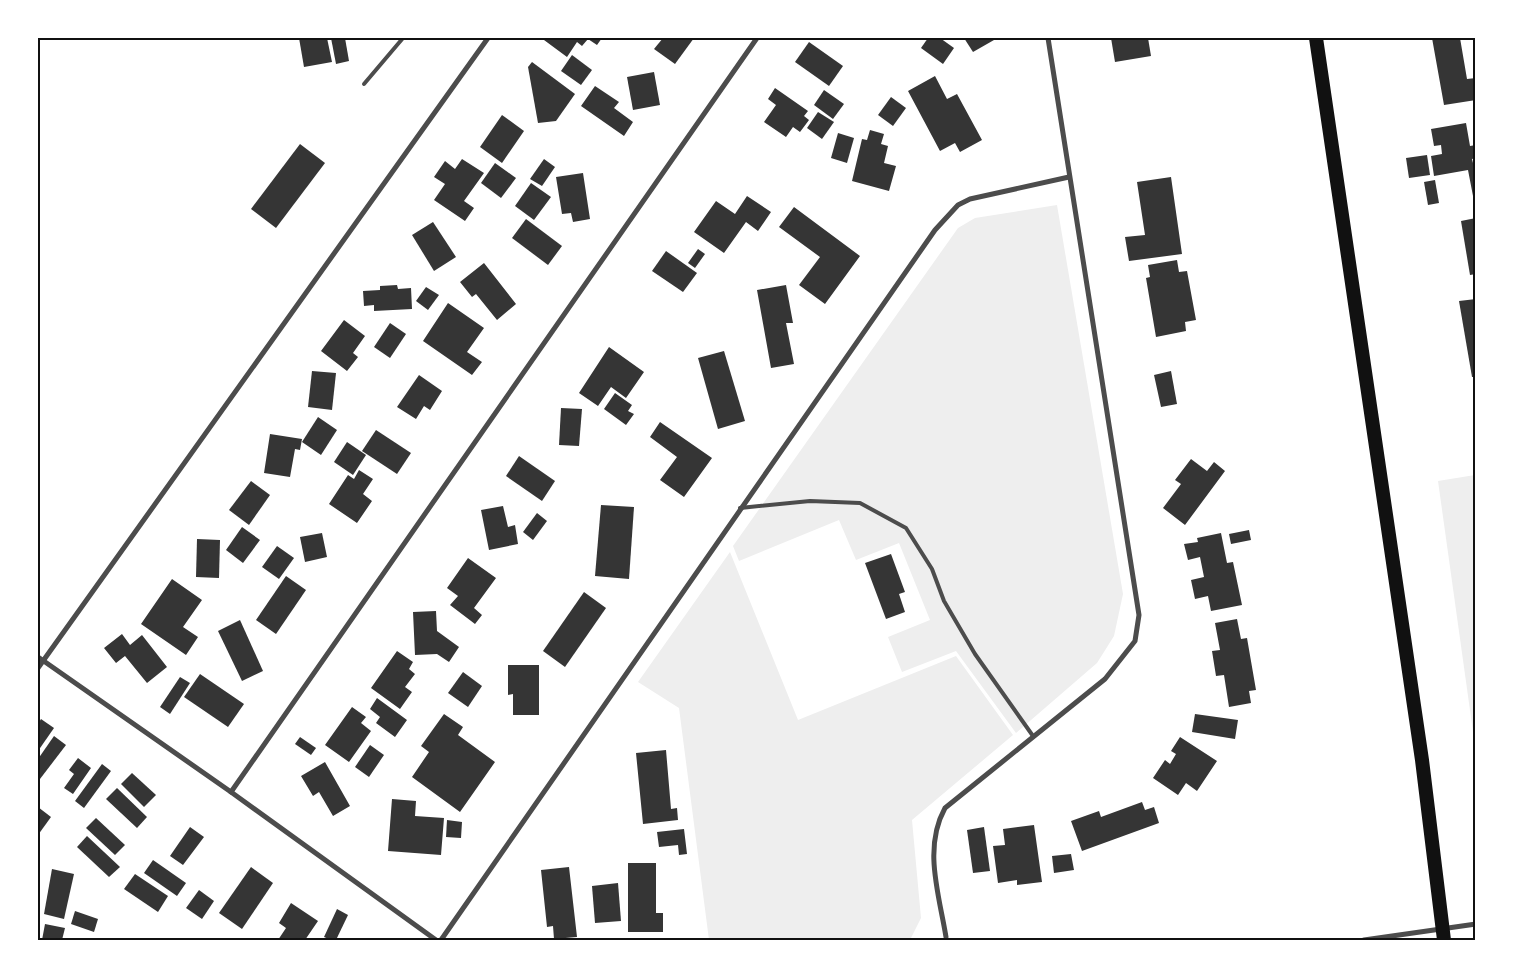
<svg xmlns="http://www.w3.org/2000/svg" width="1513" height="978" font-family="'Open Sans',sans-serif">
<rect width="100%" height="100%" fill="#fff"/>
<g fill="#eee">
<polygon points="1057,205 1123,594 1114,636 1097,663 1016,733 956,651 902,672 888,637 930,620 899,543 856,560 839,520 739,561 733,546 958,228 975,218"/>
<polygon points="1475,475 1476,475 1475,746 1438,481"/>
<polygon points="730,552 798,720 956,656 1013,735 912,820 921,918 910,940 709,940 679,708 638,682"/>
</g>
<g fill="#353535">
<polygon points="299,38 327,38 332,62 304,67"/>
<polygon points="331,38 345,38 349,61 336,64"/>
<polygon points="546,38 602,38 597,45 588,39 582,46 577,42 567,57 544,40"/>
<polygon points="663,38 694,38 675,64 654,49"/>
<polygon points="928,38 940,38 954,48 943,64 921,48"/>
<polygon points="964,38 992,38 994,40 973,52"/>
<polygon points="1111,38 1148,38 1151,56 1115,62"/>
<polygon points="1432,38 1460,38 1467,79 1476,78 1476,100 1444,105"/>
<polygon points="809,42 843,66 829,86 795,62"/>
<polygon points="572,55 592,70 581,85 561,71"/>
<polygon points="532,62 575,94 556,121 538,123 528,67"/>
<polygon points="654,72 660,105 633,110 627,77"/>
<polygon points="935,76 947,99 957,94 982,140 960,152 955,143 940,151 908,91"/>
<polygon points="595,86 619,102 614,108 633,122 624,136 581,106"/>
<polygon points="775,88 808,111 804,116 809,120 800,132 793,127 786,137 764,122 776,105 768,99"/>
<polygon points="824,90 844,104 833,119 814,105"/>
<polygon points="891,97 906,108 893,126 878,115"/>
<polygon points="818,112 834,122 822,139 807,128"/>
<polygon points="502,115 524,131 502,163 480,147"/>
<polygon points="1466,123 1470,146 1476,145 1476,158 1472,159 1473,163 1476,163 1476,196 1473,196 1468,170 1434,176 1431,156 1442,154 1441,145 1434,146 1431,129"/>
<polygon points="870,130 884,134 881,144 888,146 884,163 896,166 889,191 852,181 862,139 867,140"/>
<polygon points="838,133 854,138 847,163 831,158"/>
<polygon points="300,144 325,163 276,228 251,209"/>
<polygon points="1427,155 1430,175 1409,178 1406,158"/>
<polygon points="462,159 484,173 464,201 474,208 465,221 434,200 445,184 434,177 445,161 455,169"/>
<polygon points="544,159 555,167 542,186 530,179"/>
<polygon points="495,163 516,178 501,198 481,183"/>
<polygon points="583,173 590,219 573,222 571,213 562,214 556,177"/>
<polygon points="1171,177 1182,254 1129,261 1125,237 1145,235 1137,182"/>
<polygon points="1435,180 1439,203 1428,205 1424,182"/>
<polygon points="531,183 551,197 534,220 515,206"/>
<polygon points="747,196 771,212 758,231 746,222 724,253 694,232 716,201 735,214"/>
<polygon points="794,207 860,256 825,304 799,285 820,257 779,227"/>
<polygon points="1476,218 1476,274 1470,275 1461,221"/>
<polygon points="526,219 562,246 548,265 512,238"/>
<polygon points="433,222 456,257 434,271 412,235"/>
<polygon points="698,249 705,254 695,268 688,263"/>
<polygon points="666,251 697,273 683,292 652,271"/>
<polygon points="1177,260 1179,272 1187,271 1196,320 1185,322 1186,331 1156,337 1146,278 1150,277 1148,265"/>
<polygon points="484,263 516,304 497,320 476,294 472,297 460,282"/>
<polygon points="397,285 398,289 411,288 412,309 374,311 374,305 364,306 363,291 380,290 380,286"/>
<polygon points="786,285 793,323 786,323 794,364 771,368 757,290"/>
<polygon points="426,287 439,295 428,310 416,301"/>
<polygon points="1476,299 1476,377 1472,377 1459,301"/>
<polygon points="448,303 484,328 467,352 482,362 472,375 423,341"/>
<polygon points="344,320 365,336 353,353 358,357 347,371 321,351"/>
<polygon points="390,323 406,334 390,358 374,347"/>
<polygon points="609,347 644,372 626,398 611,387 598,406 579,393"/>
<polygon points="724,351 745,421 718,429 698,358"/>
<polygon points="312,371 336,373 332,410 308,407"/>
<polygon points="1171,371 1177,404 1161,407 1154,375"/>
<polygon points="419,375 442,391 430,410 424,406 416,419 397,407"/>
<polygon points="615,393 632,405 628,411 634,414 626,425 604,409"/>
<polygon points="561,408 582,409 579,446 559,445"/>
<polygon points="318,417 337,430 321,455 302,442"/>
<polygon points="660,422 712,458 684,497 660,480 677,457 650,437"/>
<polygon points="376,430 411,453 397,474 362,451"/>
<polygon points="270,434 302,439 300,450 295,449 290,477 264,473"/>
<polygon points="347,442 366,455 353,475 334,462"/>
<polygon points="519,456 555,481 542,501 506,476"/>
<polygon points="1191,459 1207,471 1214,462 1225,471 1185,525 1163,508 1181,484 1175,480"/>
<polygon points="359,470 373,479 363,494 372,501 357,523 329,504 348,475 354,479"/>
<polygon points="251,481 270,495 249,525 229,510"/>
<polygon points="601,505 634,507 629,579 595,576"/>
<polygon points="503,506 508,527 515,525 518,544 489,550 481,510"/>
<polygon points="537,513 547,521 533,540 523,532"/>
<polygon points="242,527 260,540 243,563 226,550"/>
<polygon points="1249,530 1251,540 1231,544 1229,534"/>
<polygon points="322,533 327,557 305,562 300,537"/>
<polygon points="1221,533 1227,563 1233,562 1242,605 1211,611 1208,596 1195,599 1191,580 1204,577 1200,557 1188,560 1184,544 1198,542 1197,538"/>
<polygon points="197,539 220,540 219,578 196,577"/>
<polygon points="277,546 294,558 279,579 262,567"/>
<polygon points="891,554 905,592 899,594 905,612 886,619 865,563"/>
<polygon points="468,558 496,578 474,608 482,615 475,624 450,605 458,596 447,588"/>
<polygon points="286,576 306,590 276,634 256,620"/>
<polygon points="172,579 202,600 183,627 198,637 186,655 141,624"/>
<polygon points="584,592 606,608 565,667 543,651"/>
<polygon points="436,611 437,631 459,647 449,662 437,654 415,655 413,612"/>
<polygon points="1237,619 1241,639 1247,638 1256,690 1249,691 1251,703 1229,707 1224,675 1216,676 1212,651 1220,650 1215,623"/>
<polygon points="240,620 263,671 242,681 218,631"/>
<polygon points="122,634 130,645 142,635 167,667 147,683 125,656 116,663 104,648"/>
<polygon points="397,651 413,662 409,669 415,674 405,687 412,692 400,709 371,688"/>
<polygon points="508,665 539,665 539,715 513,715 513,694 508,695"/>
<polygon points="463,672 482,686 468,707 448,693"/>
<polygon points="200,674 244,704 228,727 184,697"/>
<polygon points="180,677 190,683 170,714 160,707"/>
<polygon points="377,698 407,720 395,737 376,723 380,717 370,709"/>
<polygon points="352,707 366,717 361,723 371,731 349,762 325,745"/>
<polygon points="444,714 463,727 458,735 495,762 460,812 412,777 429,752 421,746"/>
<polygon points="1195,714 1238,720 1235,739 1192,732"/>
<polygon points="41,719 54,728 38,751 38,724"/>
<polygon points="54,736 66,745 40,779 38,777 38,759"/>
<polygon points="300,737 316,748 311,755 295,744"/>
<polygon points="1180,737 1217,761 1197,791 1186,783 1178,795 1153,778 1165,760 1170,764 1176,754 1171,751"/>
<polygon points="370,745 384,755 369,777 355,767"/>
<polygon points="666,750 671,809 677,808 678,820 643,824 636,753"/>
<polygon points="78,758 91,768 73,794 64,788 74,774 69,770"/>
<polygon points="325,762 350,806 333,816 319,792 313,796 301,776"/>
<polygon points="102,764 111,771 84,808 75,801"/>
<polygon points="132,773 156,795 144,807 121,784"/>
<polygon points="117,788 147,817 137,828 106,799"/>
<polygon points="392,799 416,801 415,816 444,818 441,855 388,851"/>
<polygon points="1142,802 1145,810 1154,807 1159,823 1082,851 1071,821 1099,811 1101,817"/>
<polygon points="38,807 51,817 38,835"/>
<polygon points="96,818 125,845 115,855 86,828"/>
<polygon points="447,820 462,822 461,838 446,837"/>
<polygon points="1034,825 1042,882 1017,885 1017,880 998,883 993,846 1005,845 1003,829"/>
<polygon points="190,827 204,837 183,865 170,856"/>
<polygon points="984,827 990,871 973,873 967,830"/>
<polygon points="684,829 687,854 679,855 678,845 659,847 657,832"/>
<polygon points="87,836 120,867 109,877 77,847"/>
<polygon points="1071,854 1074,870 1054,873 1052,856"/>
<polygon points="153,860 186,883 177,896 144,873"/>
<polygon points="628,863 656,863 656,913 663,913 663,932 628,932"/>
<polygon points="251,867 273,883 242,929 219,913"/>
<polygon points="569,867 577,937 554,939 553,926 547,927 541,870"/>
<polygon points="52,869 74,874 64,919 44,914"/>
<polygon points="135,874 168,896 158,912 124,889"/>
<polygon points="618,883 621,921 595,923 592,886"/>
<polygon points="199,890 214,901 202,919 186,908"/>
<polygon points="291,903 318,921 305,940 278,940 286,928 279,923"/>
<polygon points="337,909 348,915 336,940 331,940 324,937"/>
<polygon points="75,911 98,919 94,932 71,924"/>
<polygon points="45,924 65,928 62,940 42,940"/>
</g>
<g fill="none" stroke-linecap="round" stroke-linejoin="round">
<g stroke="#4c4c4c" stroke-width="4">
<polyline points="364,84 403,38"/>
<polyline points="740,508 810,501 860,503 906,528 932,569 944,601 975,654 1033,736"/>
</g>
<g stroke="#4c4c4c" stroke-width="5">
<polyline points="38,657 231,792 436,940"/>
<polyline points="38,668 488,38"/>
<polyline points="231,792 757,38"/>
<path d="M946 937C939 894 923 848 945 808L1105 679 1135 641 1139 615 1048 38"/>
<polyline points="441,940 935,230 958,205 970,199 1069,177"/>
<polyline points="1364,940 1476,924"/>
</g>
<polyline stroke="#111" stroke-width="14" points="1316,38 1422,760 1444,940"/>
</g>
<rect width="1513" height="978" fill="none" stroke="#ffffff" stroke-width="78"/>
<rect x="39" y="39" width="1435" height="900" fill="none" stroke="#111" stroke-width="2"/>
</svg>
